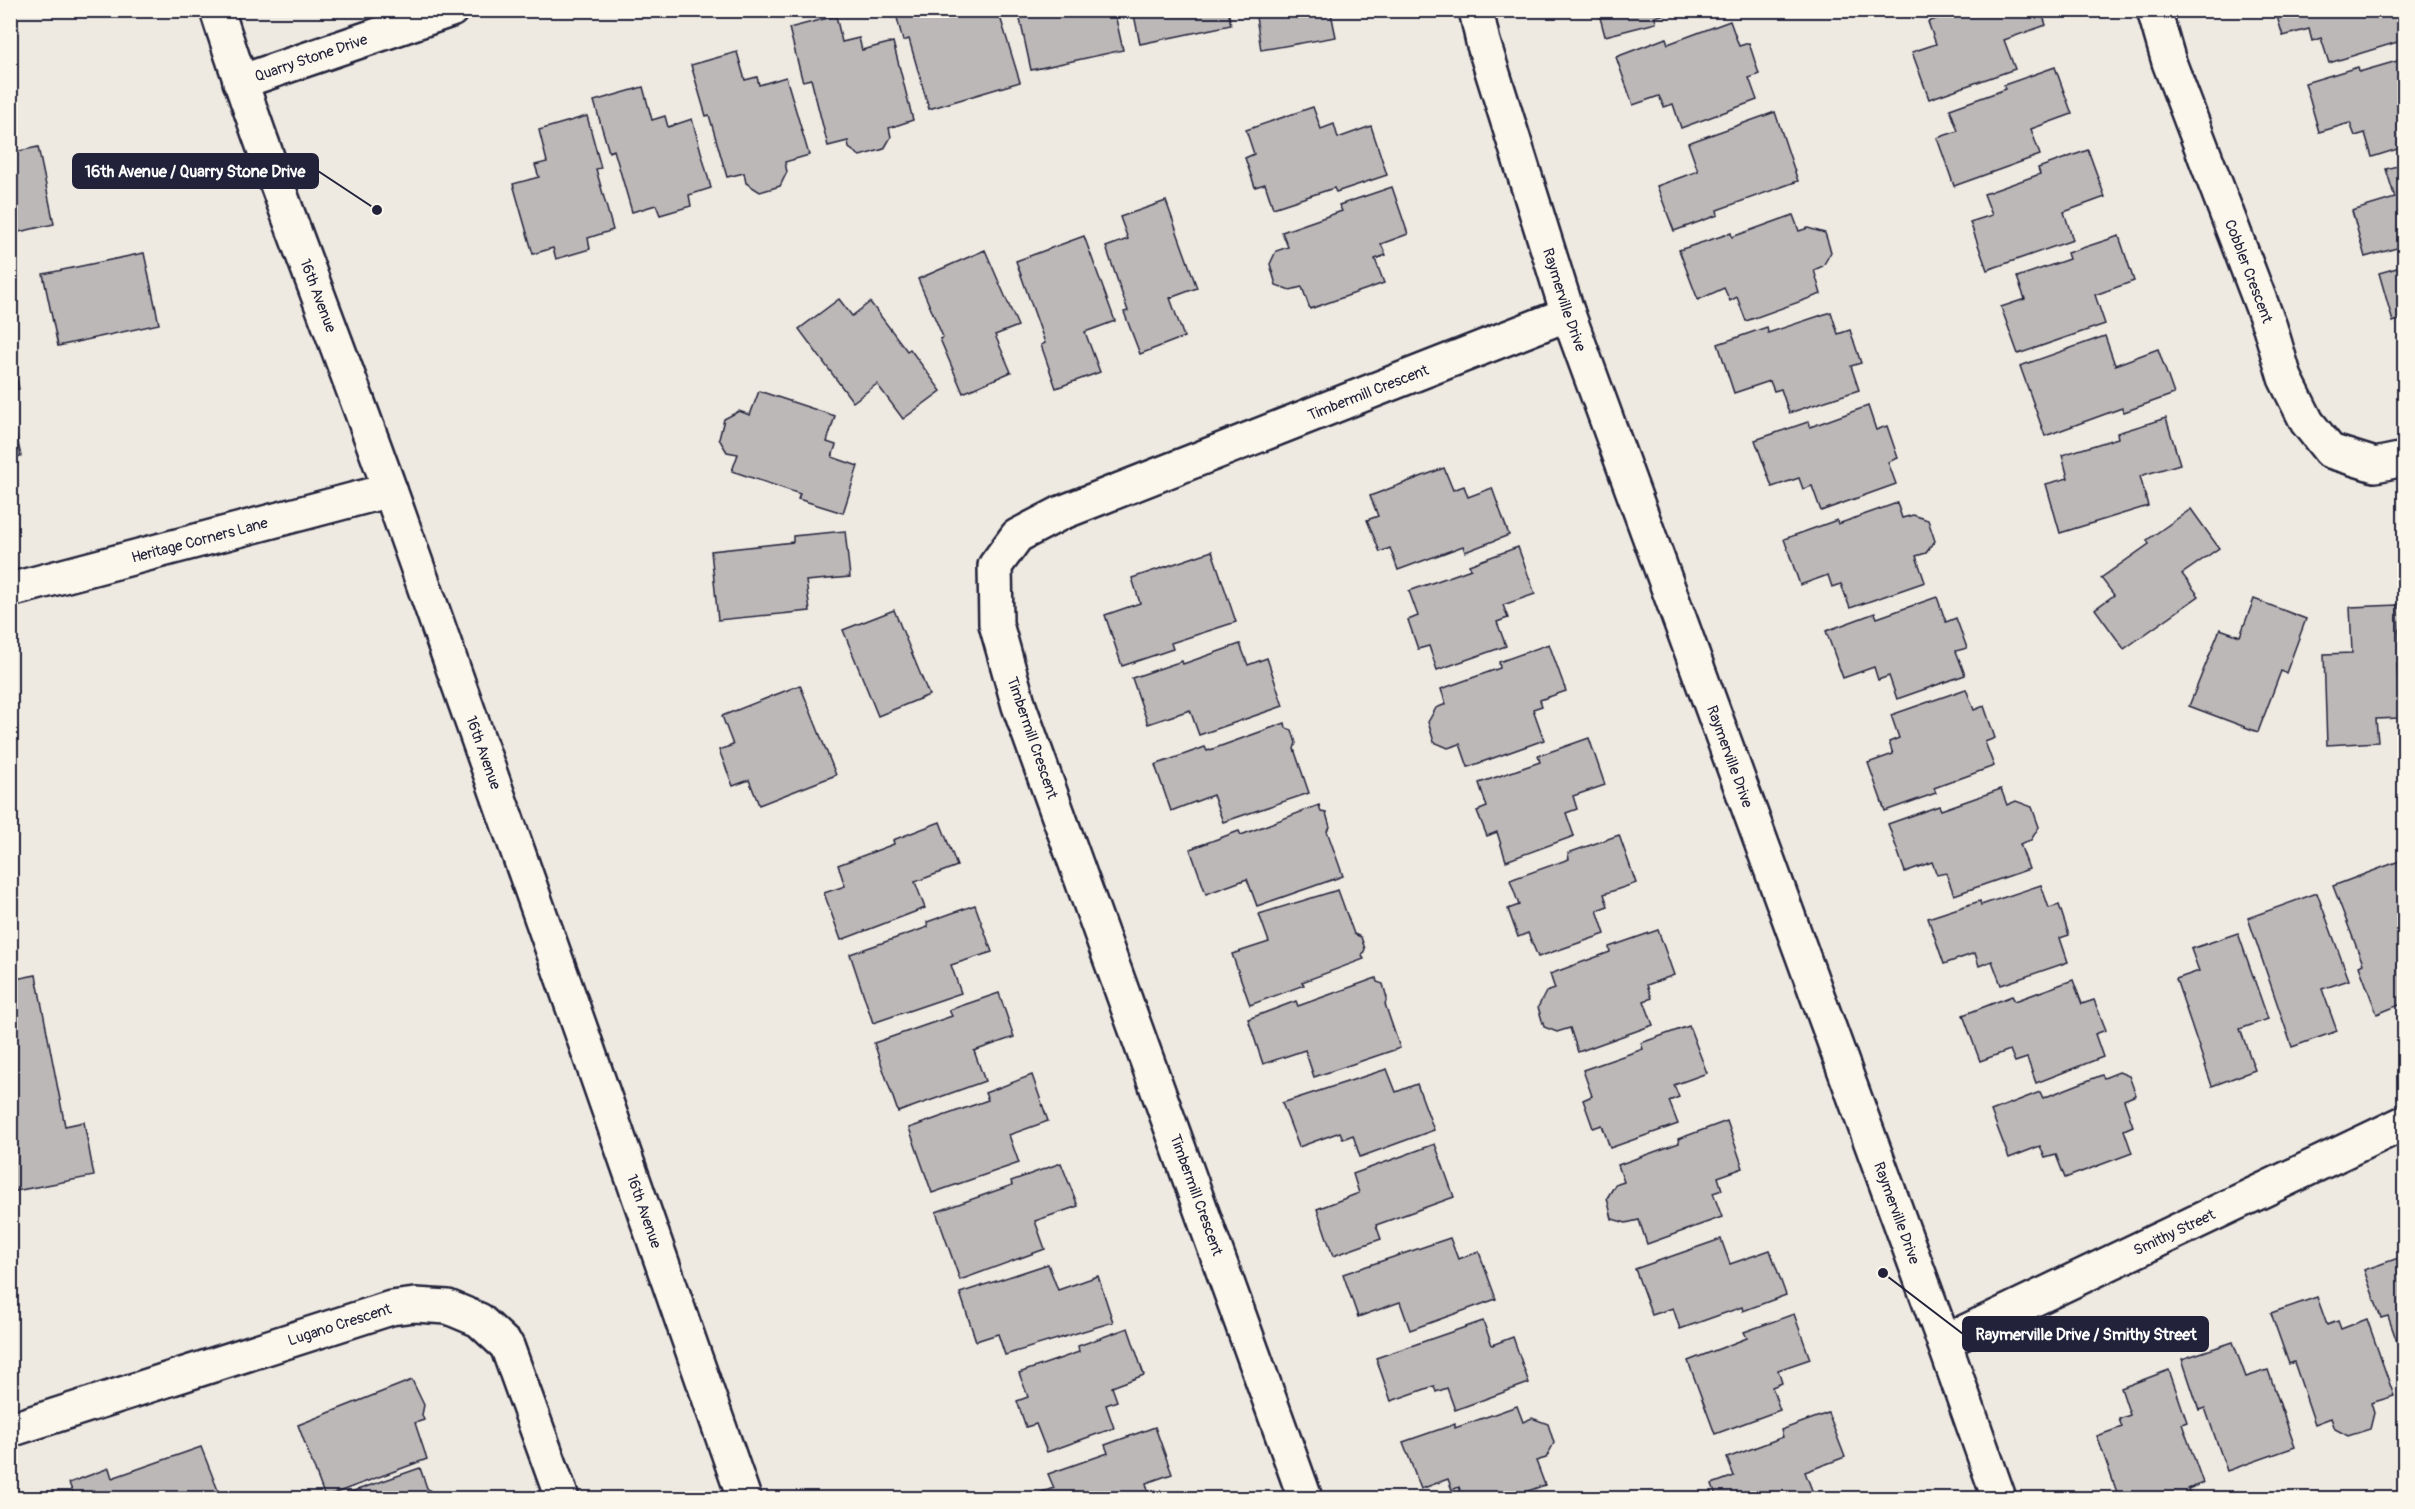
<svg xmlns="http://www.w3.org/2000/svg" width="2415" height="1509" font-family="Pangolin,sans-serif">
<rect width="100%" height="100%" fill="#eeeae2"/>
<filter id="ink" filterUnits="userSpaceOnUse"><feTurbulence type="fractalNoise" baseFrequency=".0167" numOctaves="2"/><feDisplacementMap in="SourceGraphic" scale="12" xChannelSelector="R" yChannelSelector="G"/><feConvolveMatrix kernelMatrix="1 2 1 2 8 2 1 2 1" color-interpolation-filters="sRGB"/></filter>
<g filter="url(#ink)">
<g fill="#bcb8b8" stroke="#22223b" stroke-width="1.5">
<polygon points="895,10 998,10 1020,82 929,109 909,39 903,41"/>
<polygon points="1018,10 1114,10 1123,50 1031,70"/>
<polygon points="1133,10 1228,10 1231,25 1140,44"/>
<polygon points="1255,10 1335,10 1331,13 1336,37 1261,50"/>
<polygon points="1598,10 1679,10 1655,17 1656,23 1605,36"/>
<polygon points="1961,10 2041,10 2046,25 2004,40 2015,69 1929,99 1912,52 1936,44 1928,22"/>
<polygon points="2275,10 2404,10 2404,15 2399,16 2404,40 2329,63 2321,38 2312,41 2309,29 2283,36"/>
<polygon points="836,16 842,42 859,38 862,50 893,42 913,120 889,128 891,137 884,149 860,156 849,148 848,141 828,146 811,79 803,81 802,79 789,28"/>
<polygon points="1730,21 1739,46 1749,43 1759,74 1749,78 1757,100 1681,128 1673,104 1664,107 1659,96 1633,105 1616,57 1666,38 1668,44"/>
<polygon points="737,52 745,80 757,77 759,85 786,77 809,155 785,162 787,172 780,186 760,192 746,183 744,173 727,177 709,115 706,116 691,65"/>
<polygon points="2404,59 2404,147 2372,157 2365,133 2355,136 2350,123 2319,132 2305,83 2358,67 2359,72"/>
<polygon points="2055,67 2072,114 2031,129 2040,155 1954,186 1937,138 1958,131 1950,109 2006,89 2004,85"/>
<polygon points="643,87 652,120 665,116 668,127 692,119 711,188 689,195 691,206 660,215 656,205 632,212 614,150 609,152 594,101"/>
<polygon points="1313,107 1321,129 1334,124 1338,138 1371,126 1387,175 1336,192 1334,188 1273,208 1265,184 1255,187 1245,158 1254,154 1246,130"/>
<polygon points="1775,112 1798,181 1717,210 1718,215 1674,231 1657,186 1698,171 1688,143"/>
<polygon points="587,116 601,168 596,169 613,230 588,238 590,249 556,259 553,248 533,254 513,184 539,177 535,165 547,162 539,130"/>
<polygon points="38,147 54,224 10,234 10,153"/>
<polygon points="2088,150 2105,197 2064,212 2073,240 1987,270 1970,222 1992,215 1984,194 2040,174 2038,168"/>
<polygon points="2404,164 2404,246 2365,257 2352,211 2395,198 2386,169"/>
<polygon points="1392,187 1408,234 1381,244 1386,255 1375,259 1384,283 1310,309 1302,287 1290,290 1276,285 1270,264 1276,251 1288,247 1282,232 1342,211 1339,205"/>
<polygon points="1166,201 1197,288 1170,298 1184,337 1140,354 1124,312 1128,311 1106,247 1128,239 1120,217"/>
<polygon points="1793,215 1799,231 1808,228 1825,233 1831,252 1823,266 1814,270 1821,294 1746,321 1737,297 1730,301 1724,288 1698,300 1679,250 1731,233 1732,237"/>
<polygon points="1084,236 1115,321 1085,332 1100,372 1056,388 1041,345 1045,343 1044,340 1016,261"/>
<polygon points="2119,236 2134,281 2095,295 2105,324 2018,354 2001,307 2025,299 2017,277 2069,259 2067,253"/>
<polygon points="985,250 1018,326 995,335 1011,372 963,393 940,339 943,337 918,279"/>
<polygon points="144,253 159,324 58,346 43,274"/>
<polygon points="2404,266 2404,318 2393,322 2379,273"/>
<polygon points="839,299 852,316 870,302 907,351 910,349 941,391 903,419 877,384 853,402 799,329"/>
<polygon points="1831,312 1838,334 1850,330 1861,363 1851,366 1859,390 1789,413 1781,389 1774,391 1770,381 1734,393 1718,344 1767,327 1768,333"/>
<polygon points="2105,336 2115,365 2158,349 2174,394 2124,412 2122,408 2045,436 2020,366"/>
<polygon points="10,349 19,389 10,391"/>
<polygon points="759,391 835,416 827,442 836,445 832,457 858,466 843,513 798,499 800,494 732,471 738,454 727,452 719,439 724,419 739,411 750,415"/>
<polygon points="1868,406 1876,430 1887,426 1898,458 1888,462 1896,484 1821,511 1812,486 1803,489 1799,478 1772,487 1755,440 1808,422 1810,427"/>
<polygon points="10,408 21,456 10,458"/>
<polygon points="2166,418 2180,464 2140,476 2148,506 2060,533 2046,484 2068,478 2062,455 2118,438 2117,433"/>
<polygon points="1444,468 1453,490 1464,486 1468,497 1492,488 1509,535 1465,552 1463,546 1398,570 1390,548 1380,552 1367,520 1378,516 1370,496"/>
<polygon points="1897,503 1902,518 1913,515 1928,520 1935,541 1926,553 1916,556 1925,582 1850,608 1841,584 1832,587 1828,575 1800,585 1784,539 1837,520 1838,524"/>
<polygon points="2191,509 2219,548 2182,574 2199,596 2124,649 2095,609 2114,595 2101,578 2149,544 2147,540"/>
<polygon points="845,531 850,577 806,581 810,611 718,620 711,551 793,542 793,536"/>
<polygon points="1518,547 1535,594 1503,605 1508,618 1497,622 1506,646 1437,670 1429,646 1418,649 1408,620 1418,616 1409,591 1471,569 1469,565"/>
<polygon points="1212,551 1236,622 1171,643 1173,649 1122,666 1105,615 1140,603 1132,578"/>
<polygon points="1937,597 1946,622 1956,618 1967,648 1956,651 1965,675 1897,699 1889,676 1878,680 1874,667 1843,678 1826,631 1875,613 1877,618"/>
<polygon points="2254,599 2306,619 2286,673 2281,671 2258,732 2189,706 2220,629 2240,636"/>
<polygon points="2398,605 2400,664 2397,664 2399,718 2376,719 2378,742 2327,745 2324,654 2352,653 2350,607"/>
<polygon points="894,610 929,695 878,716 843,630"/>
<polygon points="1240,644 1248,665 1267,658 1283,706 1199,735 1190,710 1148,724 1132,678 1182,661 1183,664"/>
<polygon points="1549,644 1566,691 1540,700 1542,706 1533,709 1544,740 1468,767 1460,744 1448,748 1434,742 1428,722 1436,708 1446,704 1441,689 1500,668 1499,662"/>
<polygon points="800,685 836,775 759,805 749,780 733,786 719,750 733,745 722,716"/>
<polygon points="1966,689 1974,710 1984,706 1995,738 1985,742 1994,766 1934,788 1936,793 1885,811 1868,763 1893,754 1889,742 1899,738 1891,715"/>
<polygon points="1285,723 1286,728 1292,730 1296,743 1294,749 1309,793 1223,822 1213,795 1171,811 1155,765 1205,747 1207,751"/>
<polygon points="1589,738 1605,785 1573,796 1577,809 1566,813 1574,836 1506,861 1497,832 1487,836 1477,811 1487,807 1479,783 1540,762 1538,756"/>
<polygon points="2001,789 2007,805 2016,801 2032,807 2039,827 2031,840 2020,844 2029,869 1954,895 1946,873 1937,875 1932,862 1905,872 1888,824 1939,806 1941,810"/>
<polygon points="1319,805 1321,812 1326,813 1330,827 1327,831 1343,876 1257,906 1247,879 1206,894 1190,849 1239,831 1241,835"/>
<polygon points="940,822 957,866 915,882 925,908 841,940 824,893 845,886 838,865 894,844 893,840"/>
<polygon points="1619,835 1636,883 1604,894 1608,906 1597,910 1605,934 1538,957 1528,933 1518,937 1508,909 1519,905 1510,880 1569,859 1568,853"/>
<polygon points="2402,860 2404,866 2404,1003 2377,1014 2359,966 2363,964 2333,886"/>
<polygon points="2041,885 2049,908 2059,905 2069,935 2060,938 2068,962 2001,985 1992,961 1979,966 1975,953 1944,964 1928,918 1980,901 1981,905"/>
<polygon points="1338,890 1354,934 1361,937 1365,949 1362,956 1364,959 1302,982 1304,985 1250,1005 1232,954 1269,942 1259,914"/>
<polygon points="2317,893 2349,980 2322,989 2337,1031 2292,1047 2248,918"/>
<polygon points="975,905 992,952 951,965 961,993 873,1023 850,954 928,927 927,922"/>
<polygon points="1658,930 1674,975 1647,985 1652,998 1644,1001 1653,1025 1578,1052 1570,1028 1557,1032 1544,1027 1538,1007 1546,992 1555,989 1550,974 1610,952 1609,947"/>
<polygon points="2238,933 2268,1019 2240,1029 2255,1070 2212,1086 2176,979 2199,971 2191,949"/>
<polygon points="36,975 65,1126 84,1122 94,1176 10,1192 10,980"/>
<polygon points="1376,978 1377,982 1383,984 1387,998 1385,1004 1400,1048 1314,1077 1305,1050 1263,1064 1248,1019 1296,1001 1298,1006"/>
<polygon points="2073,980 2082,1004 2094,1000 2106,1030 2095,1034 2103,1057 2036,1083 2027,1058 2015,1062 2010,1050 1980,1061 1963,1015 2012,996 2015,1001"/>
<polygon points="999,993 1014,1037 974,1051 985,1081 898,1112 874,1043 952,1016 949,1010"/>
<polygon points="1689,1026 1707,1073 1674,1085 1679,1097 1669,1101 1678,1124 1610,1148 1602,1125 1593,1128 1583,1100 1592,1096 1583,1070 1643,1049 1641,1043"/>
<polygon points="1387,1069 1396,1092 1417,1084 1434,1130 1360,1157 1353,1135 1343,1139 1340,1132 1299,1147 1282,1103"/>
<polygon points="2119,1072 2129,1076 2136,1095 2124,1100 2133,1126 2124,1130 2132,1153 2065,1178 2056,1155 2045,1158 2040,1146 2009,1158 1991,1111 2040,1092 2043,1098 2102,1075 2104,1078"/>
<polygon points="1032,1075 1048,1121 1009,1135 1019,1163 932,1193 909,1128 988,1100 985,1093"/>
<polygon points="1727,1121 1743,1168 1718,1177 1722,1190 1713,1193 1722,1217 1647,1244 1639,1220 1626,1223 1612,1219 1607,1198 1615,1185 1624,1182 1618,1165 1679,1143 1678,1139"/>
<polygon points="1435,1144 1454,1197 1376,1225 1381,1239 1333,1256 1317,1209 1359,1193 1353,1174"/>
<polygon points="1061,1163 1078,1206 1035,1221 1045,1249 960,1280 936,1212 1012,1185 1011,1181"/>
<polygon points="1450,1238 1458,1259 1479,1252 1496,1299 1410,1330 1400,1302 1358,1317 1343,1274"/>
<polygon points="1721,1239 1730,1264 1770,1250 1786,1295 1743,1311 1742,1307 1680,1329 1673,1308 1652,1315 1635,1269"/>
<polygon points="2404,1256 2404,1362 2388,1316 2381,1318 2364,1270"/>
<polygon points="1048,1264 1058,1290 1098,1276 1113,1322 1005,1355 998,1334 976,1341 960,1293"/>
<polygon points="2317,1297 2327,1325 2338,1321 2341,1329 2367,1319 2394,1396 2371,1403 2374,1413 2370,1429 2348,1436 2335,1429 2331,1418 2315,1424 2294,1362 2289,1364 2271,1313"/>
<polygon points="1794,1314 1810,1359 1778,1370 1782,1383 1772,1387 1780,1410 1715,1434 1688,1361 1747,1338 1744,1332"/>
<polygon points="1483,1321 1492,1345 1513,1337 1529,1383 1455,1410 1447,1388 1436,1392 1434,1386 1391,1401 1376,1358"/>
<polygon points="1128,1328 1144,1375 1112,1387 1117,1401 1106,1405 1114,1428 1047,1452 1036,1424 1026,1427 1017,1401 1028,1397 1019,1373 1079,1352 1078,1346"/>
<polygon points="2233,1342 2246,1377 2268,1370 2295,1447 2227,1471 2205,1408 2199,1410 2182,1359"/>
<polygon points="2169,1370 2187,1422 2182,1424 2203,1483 2188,1489 2191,1498 2119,1498 2097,1436 2122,1427 2119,1419 2130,1415 2121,1388"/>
<polygon points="412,1380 424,1405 422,1415 424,1420 415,1423 427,1459 325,1497 298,1425"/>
<polygon points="1517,1406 1523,1422 1532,1418 1548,1424 1554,1443 1546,1458 1536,1461 1545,1485 1508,1498 1463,1498 1459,1487 1452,1490 1448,1479 1421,1489 1403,1442 1455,1424 1455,1428"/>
<polygon points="1828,1413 1845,1457 1805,1472 1815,1498 1717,1498 1712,1484 1734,1476 1727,1458 1783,1437 1781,1430"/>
<polygon points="1155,1427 1172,1474 1146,1483 1149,1495 1140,1498 1038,1498 1042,1492 1054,1488 1048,1474 1108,1453 1105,1445"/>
<polygon points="201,1447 221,1498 75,1498 69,1483 109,1468 112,1478"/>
<polygon points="420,1468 427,1488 438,1498 334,1498"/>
</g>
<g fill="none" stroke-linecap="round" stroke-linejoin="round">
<g stroke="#22223b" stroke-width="38">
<g id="minor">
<path id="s1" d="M1476 10 1483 42 1568 314 1944 1342 1999 1498"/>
<path id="s2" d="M2154 10 2169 62 2270 327 2285 378 2307 422 2330 451 2375 465 2404 459"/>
<path id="s3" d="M240 82 451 10"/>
<path id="s4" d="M10 590 390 490"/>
<path id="s5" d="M1944 1342 2404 1123"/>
<path id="s6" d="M10 1430 391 1308 415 1305 448 1307 479 1320 507 1346 562 1498"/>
<path id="s7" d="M1305 1498 1019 706 996 624 995 566 1017 536 1061 513 1568 314"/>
</g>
</g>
<g stroke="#22223b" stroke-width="38">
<g id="major">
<path id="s8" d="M217 10C272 182 340 348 400 518 517 844 630 1171 744 1498"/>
</g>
</g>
<use href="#minor" stroke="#fbf7ec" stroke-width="33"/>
<use href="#major" stroke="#fbf7ec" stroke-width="33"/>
</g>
</g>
<g text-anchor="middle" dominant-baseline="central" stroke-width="4.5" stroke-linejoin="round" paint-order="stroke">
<g font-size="15" fill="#22223b" stroke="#fbf7ec">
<text stroke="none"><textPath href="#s3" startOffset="75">Quarry Stone Drive</textPath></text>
<text stroke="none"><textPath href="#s2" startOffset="278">Cobbler Crescent</textPath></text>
<text stroke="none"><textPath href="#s8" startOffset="303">16th Avenue</textPath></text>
<text stroke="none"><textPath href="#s1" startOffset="303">Raymerville Drive</textPath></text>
<text stroke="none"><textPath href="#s7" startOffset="1402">Timbermill Crescent</textPath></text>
<text stroke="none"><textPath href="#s4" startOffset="196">Heritage Corners Lane</textPath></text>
<text transform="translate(1032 738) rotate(71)">Timbermill Crescent</text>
<text stroke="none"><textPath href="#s8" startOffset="789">16th Avenue</textPath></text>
<text stroke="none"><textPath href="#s1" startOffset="789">Raymerville Drive</textPath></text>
<text transform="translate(1196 1195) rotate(70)">Timbermill Crescent</text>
<text stroke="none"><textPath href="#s8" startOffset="1275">16th Avenue</textPath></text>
<text stroke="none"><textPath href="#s1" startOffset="1275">Raymerville Drive</textPath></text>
<text stroke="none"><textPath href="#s5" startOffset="255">Smithy Street</textPath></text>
<text stroke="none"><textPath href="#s6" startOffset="346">Lugano Crescent</textPath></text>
</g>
</g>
<path fill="none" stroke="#22223b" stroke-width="2" d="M377 210L318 171M1883 1273L1963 1334"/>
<g fill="#22223b" stroke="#fbf7ec" stroke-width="2">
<circle cx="377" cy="210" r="6"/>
<circle cx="1883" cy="1273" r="6"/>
</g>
<g fill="#22223b" stroke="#22223b" stroke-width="2">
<rect x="73" y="154" width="245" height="34" rx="6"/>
<rect x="1963" y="1317" width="245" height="34" rx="6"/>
</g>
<g font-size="16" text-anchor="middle" font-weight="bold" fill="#fff">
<text x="195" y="177">16th Avenue / Quarry Stone Drive</text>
<text x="2086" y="1340">Raymerville Drive / Smithy Street</text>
</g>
<rect width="2415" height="1509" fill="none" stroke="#fbf7ec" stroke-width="36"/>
<rect x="18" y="18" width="2379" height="1473" fill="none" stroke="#22223b" stroke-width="2" filter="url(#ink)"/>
</svg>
